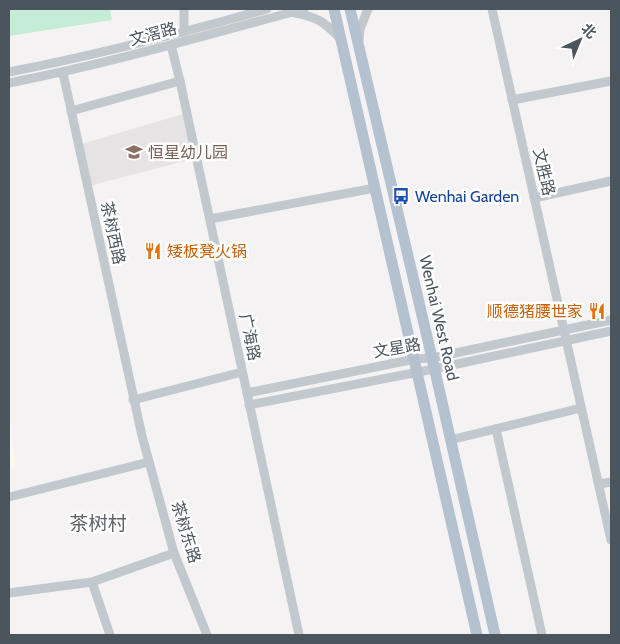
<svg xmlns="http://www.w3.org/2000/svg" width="620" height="644" font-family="Cabin,'Noto Sans SC',sans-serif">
<rect width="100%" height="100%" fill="#f4f2f2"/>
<polygon fill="#fcf8ef" points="9,410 16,467 9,468"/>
<polygon fill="#e5e3e3" points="183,114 193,159 85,187 75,146"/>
<polygon fill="#c5edd5" points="9,9 110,9 112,20 9,36"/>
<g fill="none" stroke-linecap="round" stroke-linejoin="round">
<g stroke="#c1c9cf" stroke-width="9">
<polyline points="184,9 184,32"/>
<polyline points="492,9 611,540"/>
<path d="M295 13C318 17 324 22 340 38"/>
<polyline points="359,40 360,29 368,9"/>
<polyline points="171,45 180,81 299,635"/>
<path d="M9 72C96 55 182 33 267 9"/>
<polyline points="63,73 142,436 174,553 207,635"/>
<path d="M9 83C108 64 206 35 304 9"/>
<polyline points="512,100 611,81"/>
<polyline points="71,111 180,81"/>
<polyline points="534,198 611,181"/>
<polyline points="210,219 375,188"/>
<polyline points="247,393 415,359 432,358 611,320"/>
<polyline points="133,400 242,372"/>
<polyline points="249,405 434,369 611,331"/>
<polyline points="496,429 542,635"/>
<polyline points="450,440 581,408"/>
<polyline points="599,484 611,482"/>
<polyline points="9,497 149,462"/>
<polyline points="92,582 110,635"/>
<polyline points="9,593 92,582 174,553"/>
</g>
<g stroke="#b4c1ce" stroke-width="11">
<polyline points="334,9 477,635"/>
<polyline points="350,9 432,358 495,635"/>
</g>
</g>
<defs>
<g id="school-bare" transform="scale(1.35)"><path d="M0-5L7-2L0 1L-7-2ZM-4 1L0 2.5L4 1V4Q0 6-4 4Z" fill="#8d6e63" stroke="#fff" stroke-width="2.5" paint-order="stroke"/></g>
<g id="bus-bare" transform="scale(1.35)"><path d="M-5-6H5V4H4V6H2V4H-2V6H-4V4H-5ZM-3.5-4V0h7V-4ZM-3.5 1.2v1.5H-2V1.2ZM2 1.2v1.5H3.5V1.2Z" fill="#1a4fb4" stroke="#fff" stroke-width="2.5" paint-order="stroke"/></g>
<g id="restaurant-bare" transform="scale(1.35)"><path d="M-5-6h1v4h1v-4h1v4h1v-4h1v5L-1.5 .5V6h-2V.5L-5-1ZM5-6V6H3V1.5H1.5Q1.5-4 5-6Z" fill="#e8710a" stroke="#fff" stroke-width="2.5" paint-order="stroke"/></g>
</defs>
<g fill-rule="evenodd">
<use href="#school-bare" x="134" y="152"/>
<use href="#bus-bare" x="401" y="196"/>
<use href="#restaurant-bare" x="153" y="251"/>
<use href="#restaurant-bare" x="597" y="311"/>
</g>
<g text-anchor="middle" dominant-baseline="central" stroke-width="5" stroke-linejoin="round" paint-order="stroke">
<g font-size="16" fill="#4b555e" stroke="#fff">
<text transform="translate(153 34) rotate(-15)">文滘路</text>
<text transform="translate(544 172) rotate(77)">文胜路</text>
<text transform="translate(113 233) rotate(78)">茶树西路</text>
<text transform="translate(439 318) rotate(77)">Wenhai West Road</text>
<text transform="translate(250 337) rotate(78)">广海路</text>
<text transform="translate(397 348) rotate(-10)">文星路</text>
<text transform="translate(186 532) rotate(73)">茶树东路</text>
</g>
<g font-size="16" fill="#785e54" stroke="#fff" text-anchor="start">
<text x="148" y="152">恒星幼儿园</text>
</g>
<g font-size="16" fill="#164399" stroke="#fff" text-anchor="start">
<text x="415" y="196">Wenhai Garden</text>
</g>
<g font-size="16" fill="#c56008" stroke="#fff" text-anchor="start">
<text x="167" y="251">矮板凳火锅</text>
<text x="583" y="311" text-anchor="end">顺德猪腰世家</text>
</g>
<g font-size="19" fill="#5f6267" stroke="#fff">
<text x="98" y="523">茶树村</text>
</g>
</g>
<rect width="620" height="644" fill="none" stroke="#4b555e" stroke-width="20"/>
<g transform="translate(580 40) rotate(44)" stroke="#ffffff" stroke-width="4" paint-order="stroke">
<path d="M0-4L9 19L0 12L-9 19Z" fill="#4b555e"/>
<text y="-8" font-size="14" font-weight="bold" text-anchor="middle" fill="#4b555e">北</text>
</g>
</svg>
